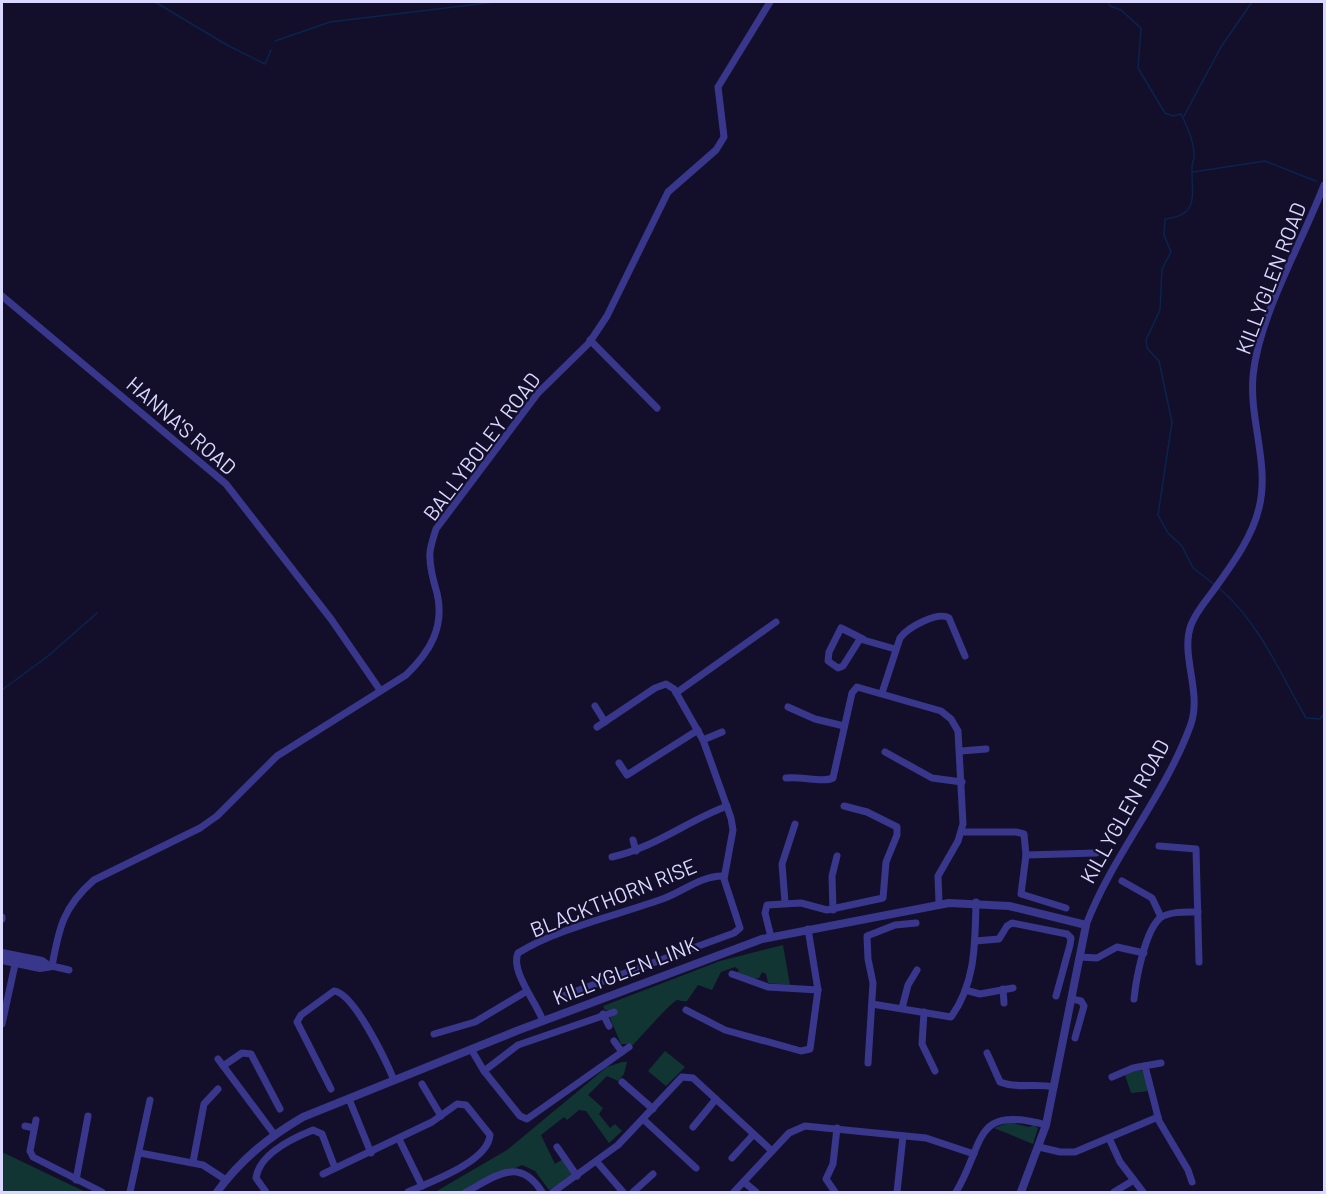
<svg xmlns="http://www.w3.org/2000/svg" width="1326" height="1194" font-family="Barlow,sans-serif">
<rect width="100%" height="100%" fill="#130f2a"/>
<g fill="#113533">
<path d="M783 945 790 985 768 983 766 974 762 972 759 978 752 979 737 973 739 970 735 967 721 972 712 990 698 985 687 1001C683 1002 680 1000 677 1000 672 1001 638 1040 631 1047L629 1044H621L610 1018 615 1010H605L603 1006 720 961Z"/>
<polygon points="665,1051 685,1067 666,1086 648,1071"/>
<polygon points="622,1062 627,1062 624,1074 618,1081 607,1076 588,1095 603,1108 599,1114 610,1128 615,1124 622,1131 609,1143 586,1111 579,1110 567,1120 564,1117 541,1135 555,1164 563,1159 574,1175 549,1190 535,1171 522,1165 462,1192 435,1192 507,1150 607,1067"/>
<polygon points="1135,1070 1143,1071 1149,1091 1131,1093 1125,1075"/>
<polygon points="1013,1121 1016,1124 1029,1127 1034,1125 1038,1128 1033,1144 994,1128"/>
<polygon points="2,1152 75,1187 86,1192 2,1192"/>
</g>
<g fill="none" stroke-linecap="round" stroke-linejoin="round">
<g stroke="#09244f" stroke-width="1.5">
<polyline points="155,2 227,45 265,64 271,50"/>
<path d="M1108 2 1110 6 1121 10 1141 28 1138 68 1165 113 1173 116 1181 114C1186 124 1194 143 1194 154 1195 158 1192 163 1192 167 1191 194 1201 215 1165 219L1164 235 1171 252 1162 269 1160 310 1146 340 1147 348 1159 361 1172 422 1158 515 1168 533 1182 546 1193 568 1215 585"/>
<polyline points="275,41 330,22 495,2"/>
<polyline points="1184,116 1221,47 1252,2"/>
<polyline points="1193,172 1265,161 1316,181"/>
<path d="M1219 588C1259 622 1280 673 1306 718L1320 719 1324 714"/>
<polyline points="2,690 48,656 97,613"/>
</g>
<g stroke="#38378c" stroke-width="7">
<polyline points="2,296 226,484 331,619 380,690"/>
<polyline points="590,340 657,408"/>
<polyline points="863,639 841,628 829,652 828,661 838,668 843,666 860,639 895,649"/>
<polyline points="676,693 776,622"/>
<path d="M882 693 900 638C908 627 938 611 949 618L965 656"/>
<polyline points="595,706 605,722"/>
<polyline points="788,707 815,719 844,726"/>
<polyline points="703,740 722,732"/>
<polyline points="961,751 986,749"/>
<polyline points="885,752 932,778 962,782"/>
<polyline points="619,763 627,775 698,730"/>
<path d="M786 778C800 776 823 783 833 778L852 693 857 687 941 711 951 719 958 731 963 824 958 841 938 876 939 903"/>
<polyline points="961,832 1016,832 1024,834 1026,855 1021,894 1066,908"/>
<polyline points="633,840 636,851"/>
<polyline points="1159,846 1196,849 1199,962"/>
<polyline points="1026,855 1096,853"/>
<path d="M612 857C654 848 687 821 727 806"/>
<polyline points="1122,881 1152,898 1161,917"/>
<polyline points="785,902 782,864 795,824"/>
<polyline points="833,910 832,876 837,856"/>
<polyline points="2,919 2,917"/>
<path d="M1086 925C1113 854 1165 796 1191 724 1202 691 1180 655 1191 625 1196 612 1205 602 1213 591 1231 566 1252 538 1259 508 1270 465 1249 419 1253 376 1259 315 1302 243 1324 185"/>
<polyline points="771,937 765,913 767,905 801,903 827,910 883,898 886,862 897,835 897,827 867,812 844,806"/>
<polyline points="975,941 999,939 1007,926 1012,923 1067,934 1071,938 1070,945 1056,996"/>
<polyline points="1080,957 1097,958 1117,947 1144,953"/>
<path d="M69 970 52 966C59 928 63 907 94 880L200 828 217 816 277 756 406 675C430 652 445 627 437 593 433 580 429 565 430 552 431 544 434 536 436 529L538 393 589 343 607 316 668 192 716 150 724 137 718 87 770 2"/>
<polyline points="732,974 768,987 818,990"/>
<polyline points="1003,989 1004,1003"/>
<polyline points="965,990 980,994 1013,988"/>
<polyline points="560,997 734,933 740,928 724,879 733,830 731,818 703,740 674,689 666,684 655,688 597,727"/>
<polyline points="1072,999 1081,1001 1084,1006 1075,1038"/>
<path d="M1134 999C1136 979 1145 931 1160 918 1170 911 1186 912 1198 912"/>
<path d="M872 1004 951 1017C976 983 975 942 976 902"/>
<polyline points="902,1008 908,985 917,970"/>
<polyline points="686,1010 725,1030 801,1051 810,1049 818,990 808,929"/>
<polyline points="924,1012 922,1044 935,1071"/>
<polyline points="603,1014 609,1026"/>
<path d="M543 1021C537 1003 510 971 518 953 558 928 619 915 665 898 685 890 703 875 724 876"/>
<polyline points="2,1024 16,960"/>
<polyline points="434,1034 475,1022 527,991"/>
<polyline points="614,1041 622,1052"/>
<polyline points="471,1049 484,1071 520,1116 527,1119 629,1047"/>
<path d="M987 1053 1000 1082C1017 1089 1036 1083 1054 1087"/>
<polyline points="218,1059 274,1134"/>
<polyline points="868,1063 873,983 868,959 867,936 895,925 916,923"/>
<polyline points="223,1066 242,1053 251,1054 280,1109"/>
<polyline points="1145,1066 1159,1121 1188,1170 1192,1182"/>
<polyline points="484,1071 518,1045 614,1012"/>
<polyline points="1112,1077 1133,1068 1161,1063"/>
<polyline points="622,1082 653,1109"/>
<polyline points="422,1084 441,1116"/>
<path d="M331 1089 297 1022 301 1015 334 991C354 993 386 1061 394 1080"/>
<polyline points="349,1099 371,1153"/>
<polyline points="643,1119 696,1168"/>
<polyline points="36,1120 30,1151 33,1157 102,1192"/>
<polyline points="25,1126 34,1128"/>
<polyline points="693,1127 716,1099"/>
<polyline points="1109,1138 1120,1162 1143,1192"/>
<polyline points="399,1139 422,1186"/>
<polyline points="557,1147 577,1176"/>
<polyline points="1039,1147 1060,1152 1075,1152 1158,1117"/>
<polyline points="140,1153 203,1165 226,1180"/>
<polyline points="732,1158 753,1135"/>
<polyline points="193,1162 204,1104 218,1089"/>
<polyline points="597,1162 623,1192"/>
<path d="M323 1174 432 1122 457 1104 466 1105 490 1135C488 1162 430 1182 408 1192"/>
<polyline points="76,1180 88,1116"/>
<polyline points="744,1182 756,1192"/>
<polyline points="130,1192 150,1100"/>
<path d="M266 1192 256 1178C259 1154 293 1138 313 1130L322 1134 335 1168"/>
<path d="M466 1192C496 1176 519 1156 542 1192"/>
<polyline points="553,1192 618,1145 682,1077 693,1078 772,1151"/>
<polyline points="633,1192 653,1174"/>
<polyline points="734,1192 789,1133 805,1126 926,1138 974,1154"/>
<polyline points="835,1192 826,1179 833,1164 837,1128"/>
<polyline points="897,1192 903,1136"/>
<path d="M956 1192C985 1144 972 1104 1046 1125"/>
<polyline points="1114,1192 1134,1180"/>
</g>
<g stroke="#38378c" stroke-width="8">
<polyline points="2,953 42,961 49,966"/>
<polyline points="2,960 40,968 52,966"/>
<path d="M217 1192C241 1159 269 1137 303 1117L519 1030 762 939 949 903 1009 906 1086 925 1046 1125 1021 1192"/>
</g>
</g>
<g text-anchor="middle" dominant-baseline="central" stroke-width="4.5" stroke-linejoin="round" paint-order="stroke">
<g font-size="21" fill="#dbd8ff" stroke="#130f2a">
<text transform="translate(1270 278) rotate(-69)">KILLYGLEN ROAD</text>
<text transform="translate(182 425) rotate(41)">HANNA'S ROAD</text>
<text transform="translate(481 446) rotate(-53)">BALLYBOLEY ROAD</text>
<text transform="translate(1124 811) rotate(-61)">KILLYGLEN ROAD</text>
<text transform="translate(613 897) rotate(-22)">BLACKTHORN RISE</text>
<text transform="translate(625 970) rotate(-21)">KILLYGLEN LINK</text>
</g>
</g>
<rect width="1326" height="1194" fill="none" stroke="#dbd8ff" stroke-width="6"/>
</svg>
